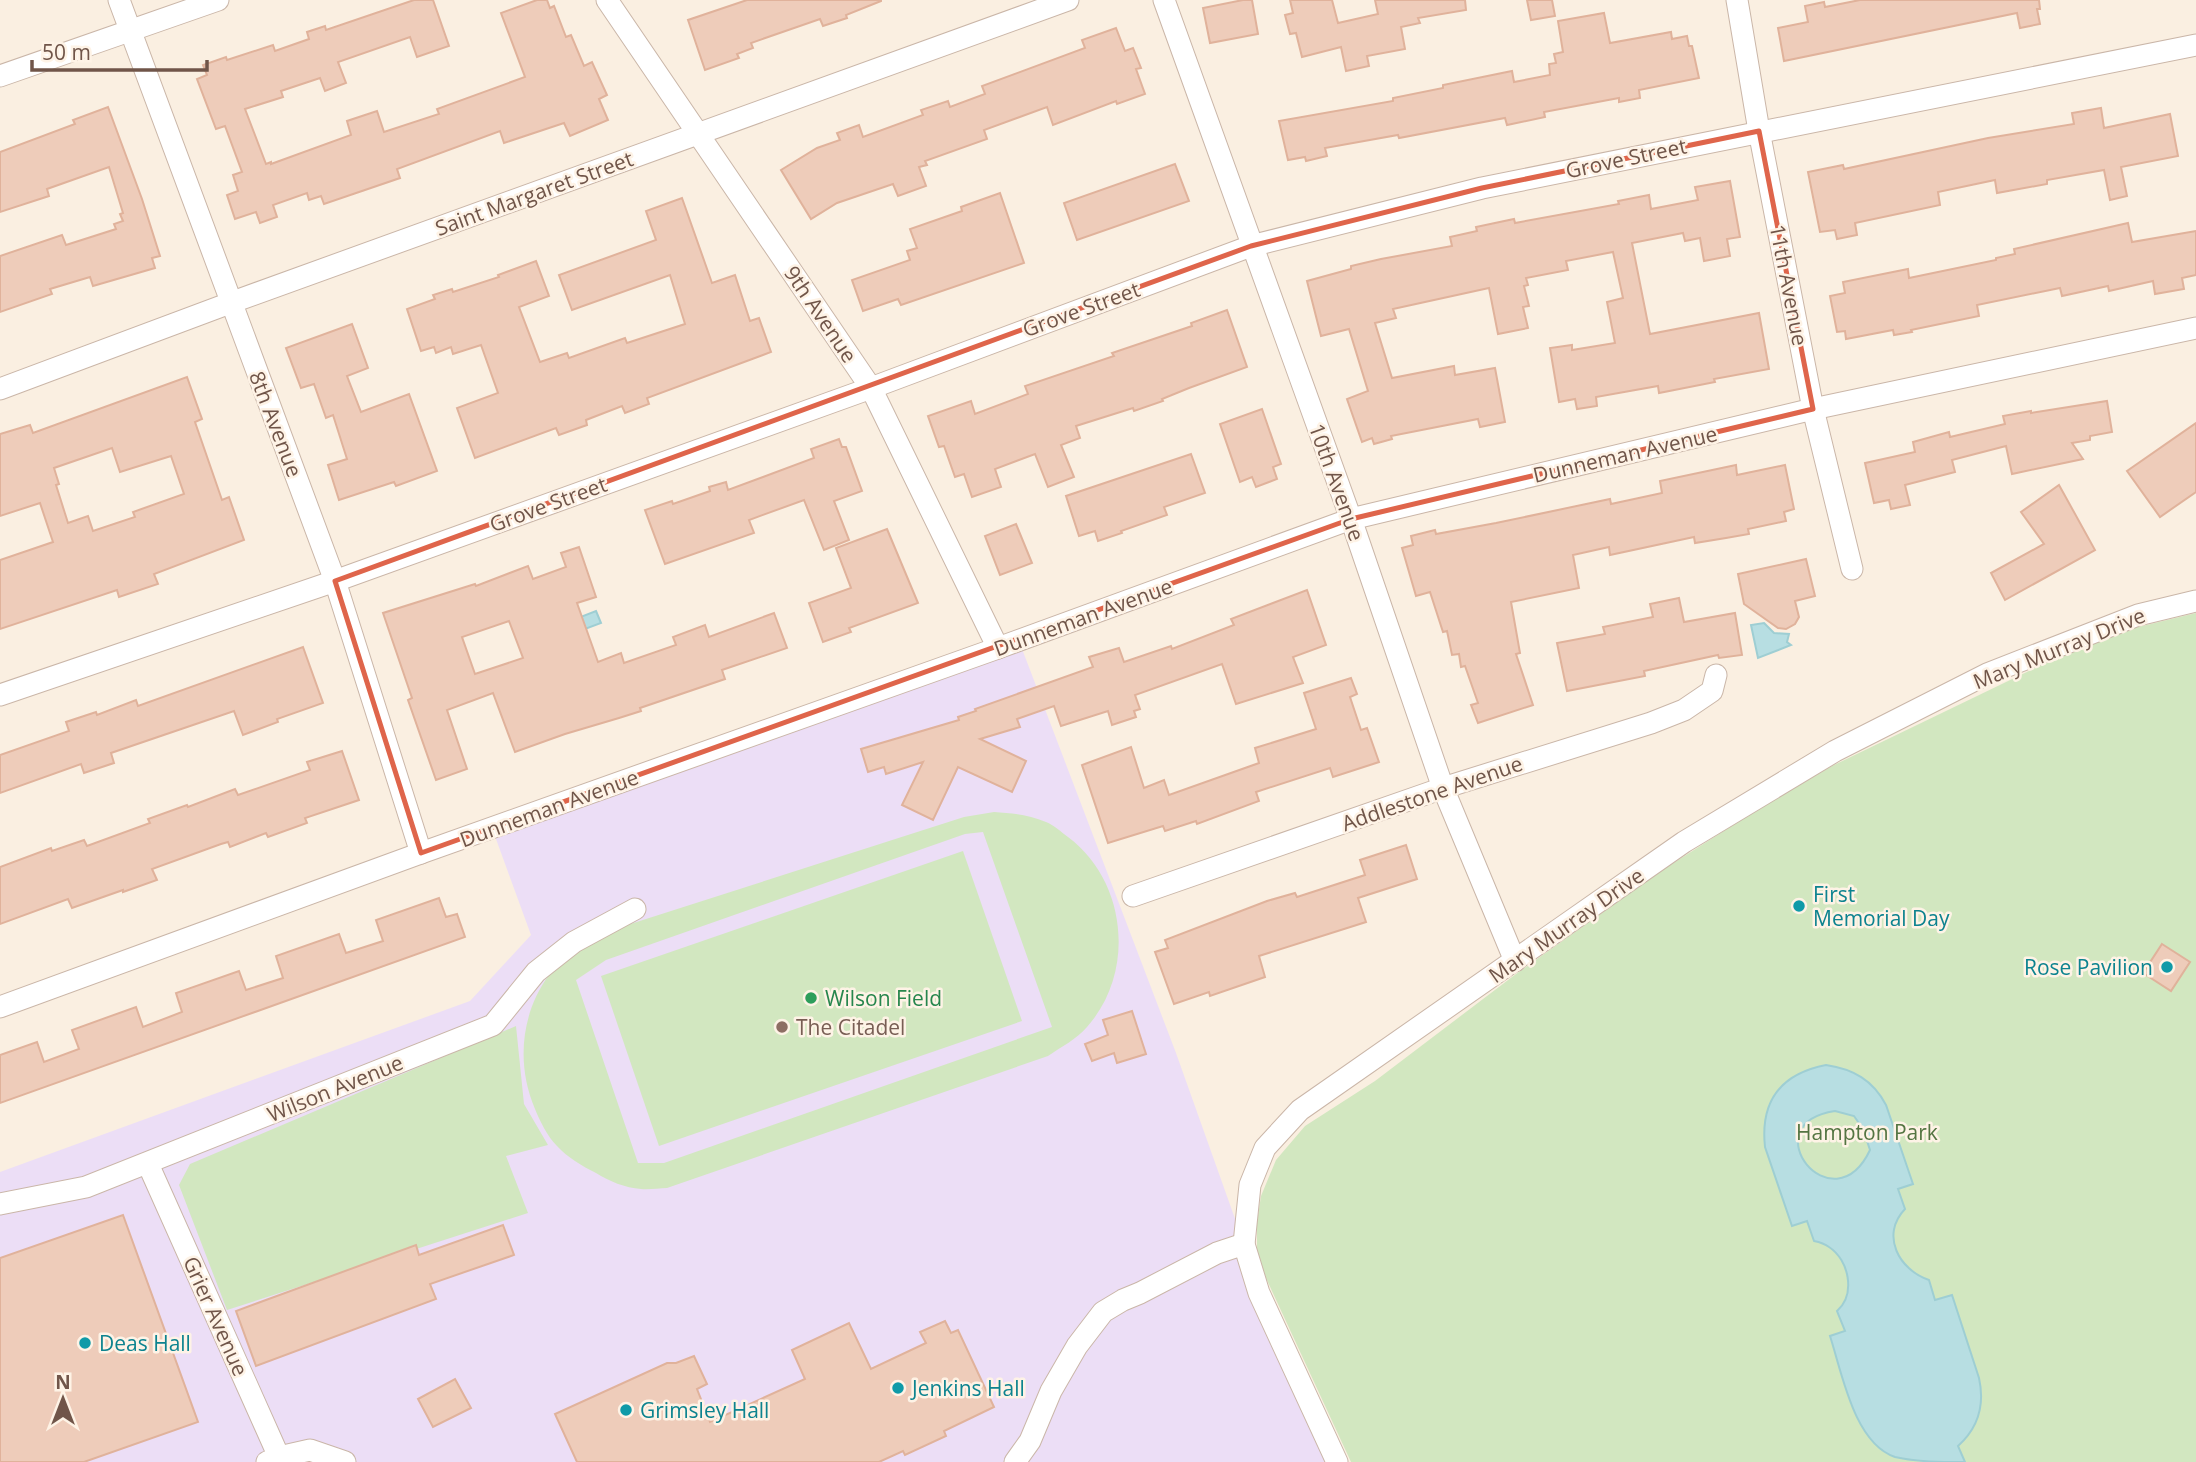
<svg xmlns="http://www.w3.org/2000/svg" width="2196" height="1462" font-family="'Open Sans',sans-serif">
<rect width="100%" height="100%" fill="#faefe1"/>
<polygon fill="#ecdef6" points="1019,641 1176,1053 1244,1244 1337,1462 0,1462 0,1172 470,1001 531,935 492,828"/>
<g fill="#d2e7c0" fill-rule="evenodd">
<polygon points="2196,613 2196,1462 1351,1462 1266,1278 1257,1250 1257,1222 1261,1196 1276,1160 1305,1126 1375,1081 1516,974 1664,869 1760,808 1832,766 2056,658 2130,629"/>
<path d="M994 812C1012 813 1029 815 1046 822 1054 825 1061 832 1068 837 1127 881 1136 972 1087 1027 1077 1039 1061 1047 1048 1056L667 1188C659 1188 649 1190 641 1189 625 1188 609 1181 596 1173 582 1166 567 1157 557 1146 547 1136 540 1121 535 1109 509 1048 528 977 586 941 596 935 610 932 621 927L964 817ZM983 832 1052 1027 664 1163H638L576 980 606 960 965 834Z"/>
<polygon points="963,851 1022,1021 659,1146 601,976"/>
<polygon points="516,1026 524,1104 548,1145 506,1156 528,1213 227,1310 179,1185 190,1164"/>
</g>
<g fill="#b7dee2" stroke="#9eced3" stroke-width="2" fill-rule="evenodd">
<polygon points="596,611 601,623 569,635 565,623"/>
<polygon points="1764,623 1774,633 1789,634 1787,642 1791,645 1758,658 1751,625"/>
<path d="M1826 1065C1853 1069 1873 1080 1886 1105L1913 1184 1898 1189 1905 1209C1880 1235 1899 1270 1929 1280L1935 1300 1952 1295 1979 1378C1985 1405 1978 1428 1958 1446L1965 1462C1942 1462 1917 1462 1895 1457 1854 1443 1842 1373 1830 1336L1845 1331 1837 1311C1856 1294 1849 1260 1829 1247 1825 1244 1819 1242 1814 1241L1807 1221 1792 1226 1765 1147C1760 1101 1780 1074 1826 1065ZM1835 1111 1854 1116 1863 1129 1870 1150C1833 1228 1750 1124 1835 1111Z"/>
</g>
<g fill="#eeccba" stroke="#e0b29b" stroke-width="2" fill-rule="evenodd">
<polygon points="414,0 433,0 449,46 417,57 410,37 338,62 346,83 325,91 320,78 281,91 283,97 245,109 266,164 271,162 271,164 351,135 347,121 377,111 384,132 439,114 437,109 525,77 501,13 537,0 547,0 550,8 554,6 566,37 571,35 584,66 592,62 607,95 599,99 608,120 570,136 564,123 504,143 500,131 397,169 400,178 324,204 321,196 309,200 307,193 273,205 277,217 260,223 256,212 235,219 227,195 238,191 233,175 242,172 225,126 216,129 197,79 207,75 203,65 226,57 227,60 273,45 275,51 309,39 307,32 325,26 326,30"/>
<polygon points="747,0 881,0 881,1 846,15 847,18 823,26 820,19 751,43 753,48 737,54 739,58 705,70 688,20"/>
<polygon points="1243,0 1252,0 1258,34 1210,43 1203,8"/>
<polygon points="1290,0 1332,0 1338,23 1378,14 1375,0 1465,0 1466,10 1418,18 1420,23 1401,27 1405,49 1367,56 1369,66 1346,71 1341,47 1302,57 1296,33 1290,34 1285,15 1293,13"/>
<polygon points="1527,0 1552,0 1555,16 1531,20"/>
<polygon points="1860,0 2039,0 2040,9 2037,9 2040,24 2020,28 2017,13 1784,61 1778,28 1808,22 1805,6 1824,2 1825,7"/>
<polygon points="1604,13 1610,43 1671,32 1672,39 1687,36 1689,46 1692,46 1699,78 1639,90 1640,98 1619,102 1619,98 1544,112 1545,117 1507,125 1505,118 1399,138 1398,135 1325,148 1327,156 1306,161 1305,157 1288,160 1279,121 1393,101 1393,98 1443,88 1443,85 1512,71 1514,82 1550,75 1549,64 1556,63 1554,54 1563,52 1558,21"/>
<polygon points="1116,28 1125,51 1133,48 1141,68 1136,69 1145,94 1117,104 1116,101 1053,125 1047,107 984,130 987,139 925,161 927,165 919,167 926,186 898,196 893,184 837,203 811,219 781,170 817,148 840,140 837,133 859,125 863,137 923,115 921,110 948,101 950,107 985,94 982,86 1085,48 1082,40"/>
<polygon points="108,107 142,199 160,256 152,258 155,268 93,286 90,277 50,289 52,294 0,312 0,256 62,235 66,245 116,229 114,224 123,221 120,214 123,213 109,167 47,189 49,196 0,212 0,152 75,124 73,120"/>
<polygon points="2101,108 2104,128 2170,114 2178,156 2121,167 2127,196 2110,200 2104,170 2047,180 2047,184 1997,193 1995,180 1938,192 1940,205 1855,223 1857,235 1837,239 1835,230 1820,232 1808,172 1843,165 1844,169 1988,138 2074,124 2072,113"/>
<polygon points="1175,164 1189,201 1077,240 1064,203"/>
<polygon points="1730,181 1740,237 1727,239 1730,256 1704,261 1700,238 1685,241 1683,233 1632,243 1650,334 1759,313 1769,369 1714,379 1715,382 1659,393 1658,386 1596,397 1597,406 1577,409 1575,399 1559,402 1550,348 1572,345 1572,350 1615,343 1607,302 1623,298 1613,252 1566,261 1568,270 1526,278 1528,285 1524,286 1529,306 1523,307 1528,328 1498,334 1489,288 1393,309 1396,318 1375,323 1392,378 1454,366 1455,375 1495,368 1505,422 1480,427 1478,419 1391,436 1392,439 1374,444 1372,438 1362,442 1347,399 1368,391 1349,329 1321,336 1307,281 1351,269 1351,266 1381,259 1452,246 1450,237 1477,231 1476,227 1514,219 1515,223 1619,204 1618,201 1649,195 1651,209 1698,200 1695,187"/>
<polygon points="1000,193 1024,263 901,305 898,299 863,311 852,280 910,260 907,251 917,248 910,229 962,211 961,207"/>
<polygon points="682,198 712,283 735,275 750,321 759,318 771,352 647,398 649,404 625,413 622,406 586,420 587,425 559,435 556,428 475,458 457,408 498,393 481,345 453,354 451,347 436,353 434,347 421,351 407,309 435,299 433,295 452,289 453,292 499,277 498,275 536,261 549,296 519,307 540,362 567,353 569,358 625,338 627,343 685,324 670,275 572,310 559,275 656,240 646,211"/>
<polygon points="2128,223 2132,242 2196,231 2196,275 2182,278 2184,289 2155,294 2153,281 2109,291 2108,286 2062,296 2060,288 1977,305 1979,316 1911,330 1912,332 1894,335 1893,330 1846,339 1845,331 1837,332 1830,296 1845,293 1843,282 1908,269 1909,278 1996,260 1996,258 2015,254 2014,249"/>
<polygon points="1227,310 1247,367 1189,388 1162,399 1163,401 1134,411 1133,408 1076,426 1080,438 1061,445 1074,477 1048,487 1035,454 995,469 1001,487 972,497 964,474 955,477 944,446 939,447 928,416 971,401 975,414 1028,394 1025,386 1114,356 1112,353 1192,326 1191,323"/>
<polygon points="352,324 368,368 347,376 361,412 409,394 437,471 396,486 394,482 339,500 328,465 347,459 333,415 326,418 314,384 301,388 286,348"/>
<path d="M187 377 202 419 195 422 222 500 229 497 244 540 154 574 158 584 119 597 117 590 0 629V560L53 542 40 503 0 516V434L30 425 33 433ZM112 448 120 472 171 456 184 494 133 512 135 517 93 531 88 516 68 523 56 485 59 484 54 468Z"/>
<polygon points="2107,401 2112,432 2090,436 2090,440 2072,443 2083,459 2012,474 2006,446 1952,460 1955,472 1905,485 1910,505 1891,509 1889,500 1874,503 1865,463 1915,452 1913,442 1949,432 1950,437 2005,424 2003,416 2031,411 2031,413"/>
<polygon points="1262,409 1281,464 1273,467 1277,479 1256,487 1252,477 1240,482 1220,424"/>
<polygon points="2196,423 2196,492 2160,517 2127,471"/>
<polygon points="839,439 842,447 846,447 862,491 834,501 849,540 824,550 804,500 749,520 754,533 665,564 645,510 672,501 673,504 710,491 709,487 726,482 728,490 814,458 811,449"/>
<polygon points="1191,454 1205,493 1164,507 1167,515 1121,531 1122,533 1098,541 1095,531 1079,536 1066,496"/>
<polygon points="1736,465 1737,475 1785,465 1794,509 1784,512 1786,521 1748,529 1749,534 1726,538 1695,543 1694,537 1610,555 1609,547 1573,555 1579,588 1511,602 1520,653 1516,654 1533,705 1478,723 1471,705 1478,703 1465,666 1461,667 1459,654 1452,655 1447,631 1443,632 1430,592 1416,596 1402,548 1413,545 1411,536 1435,530 1436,534 1496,523 1610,499 1611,504 1662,493 1660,481"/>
<polygon points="2059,485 2095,550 2005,600 1991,573 2044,544 2021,512"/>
<polygon points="1016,524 1032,563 1000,575 985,536"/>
<polygon points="887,529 918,603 849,628 851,632 823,642 809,603 851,588 836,548"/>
<path d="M579 547 596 597 577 603 598 662 621 653 624 663 676 645 673 637 705 625 709 637 774 613 787 648 722 670 725 679 640 708 641 711 619 718 565 734 515 752 493 693 447 710 467 769 436 780 408 700 412 698 383 613 475 584 476 586 528 566 533 579 566 567 561 553ZM509 621 523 658 475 674 462 637Z"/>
<polygon points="1806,559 1815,596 1795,601 1799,617 1795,624 1786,629 1778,628 1744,604 1738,574"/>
<polygon points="1307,590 1326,645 1293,657 1303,683 1236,704 1222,664 1135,695 1140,709 1134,711 1136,717 1112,725 1108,711 1061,726 1054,706 1017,719 1020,727 980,739 1026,761 1012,792 958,767 933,820 902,805 923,762 886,774 884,767 868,772 861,749 959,720 958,717 976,711 975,709 1093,667 1089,657 1119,648 1124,662 1171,646 1172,649 1234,625 1231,619"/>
<polygon points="1679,598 1684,622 1735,613 1742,655 1719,658 1718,655 1644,671 1645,676 1567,691 1557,643 1605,634 1603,627 1653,617 1650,604"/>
<polygon points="303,647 323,703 277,719 278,722 243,735 234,711 111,753 114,763 84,773 81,764 0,793 0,755 69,731 66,722 96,712 97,715 136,700 138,706"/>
<polygon points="1351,678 1357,694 1350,697 1361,730 1367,728 1379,762 1333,777 1330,768 1256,792 1259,801 1197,824 1196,821 1165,831 1163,826 1108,843 1082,765 1131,747 1144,788 1164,780 1169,795 1259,763 1255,748 1316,729 1304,693"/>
<polygon points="342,751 359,800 305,818 307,823 268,837 266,833 230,847 228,842 221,844 152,869 157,880 123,892 123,890 72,908 68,899 0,924 0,867 51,848 52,851 84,840 87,846 150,823 148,819 187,805 188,807 235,789 238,795 310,770 307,762"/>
<polygon points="1406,845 1417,879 1358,898 1366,922 1259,956 1265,977 1210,996 1209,992 1174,1004 1155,952 1168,948 1165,940 1267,901 1295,893 1297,897 1365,875 1360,860"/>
<polygon points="439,898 446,917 457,914 465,937 0,1103 0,1055 37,1042 44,1062 79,1049 72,1030 136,1007 143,1027 182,1012 176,993 239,971 246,990 283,978 276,956 339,934 346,953 383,941 376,920"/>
<polygon points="2162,944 2190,962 2171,991 2143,973"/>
<polygon points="1132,1011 1146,1054 1117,1063 1114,1053 1092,1061 1085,1044 1108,1035 1103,1020"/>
<polygon points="123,1215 198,1422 84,1462 0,1462 0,1258"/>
<polygon points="503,1225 514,1255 430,1284 436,1299 256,1366 236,1311 416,1245 419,1255"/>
<polygon points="945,1321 951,1333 958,1330 994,1407 944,1431 946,1436 905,1455 903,1451 879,1462 577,1462 555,1414 667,1363 676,1363 694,1356 707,1384 697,1389 710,1422 805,1379 792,1350 849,1323 871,1369 926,1343 920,1332"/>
<polygon points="455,1379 471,1408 433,1427 418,1399"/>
</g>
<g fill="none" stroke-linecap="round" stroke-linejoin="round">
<g stroke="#cab6a8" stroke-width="23">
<g id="street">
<polyline points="119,0 335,581 421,853"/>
<polyline points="607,0 871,388 998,648"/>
<polyline points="1164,0 1351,519 1443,788 1515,961"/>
<polyline points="1737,0 1759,131 1813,409 1852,569"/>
<polyline points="0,76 218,0"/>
<polyline points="0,389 230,303 1068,0"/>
<polyline points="0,695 335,581 871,388 1251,246 1482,188 2196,45"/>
<polyline points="1133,896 1443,788 1651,723 1684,710 1712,691 1716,675"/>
<polyline points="0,1007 421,853 998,648 1351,519 1813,409 2196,328"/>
<polyline points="148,1164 279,1457 267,1462"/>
<polyline points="0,1204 86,1187 493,1025 536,972 574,942 635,909"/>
<polyline points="279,1457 310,1450 345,1462"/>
<polyline points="1015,1462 1030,1441 1051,1391 1077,1346 1103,1312 1123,1300 1140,1293 1217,1253 1244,1244"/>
<polyline points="1337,1462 1259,1293 1244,1244 1250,1185 1265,1148 1300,1110 1684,842 1835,751 1987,674 2138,615 2196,601"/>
</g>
</g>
<use href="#street" stroke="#fff" stroke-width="21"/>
</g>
<path fill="none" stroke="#df654b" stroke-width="5" stroke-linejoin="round" d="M1759 131 1813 409 1351 519 421 853 335 581 1251 246 1482 188Z"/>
<g fill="#0f9aa8" stroke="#fef3e6" stroke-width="2.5">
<circle cx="1799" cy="906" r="7"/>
<circle cx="2167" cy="967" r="7"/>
<circle cx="85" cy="1343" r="7"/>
<circle cx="898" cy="1388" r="7"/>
<circle cx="626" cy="1410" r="7"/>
</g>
<circle fill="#2e9e5b" stroke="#fef3e6" stroke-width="2.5" cx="811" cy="998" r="7"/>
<circle fill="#8d6e63" stroke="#fef3e6" stroke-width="2.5" cx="782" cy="1027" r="7"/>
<g text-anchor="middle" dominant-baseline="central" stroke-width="5" stroke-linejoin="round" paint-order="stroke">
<g font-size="21" fill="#705549" stroke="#fef3e6">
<text transform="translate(1626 158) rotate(-12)">Grove Street</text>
<text transform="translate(534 193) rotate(-20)">Saint Margaret Street</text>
<text transform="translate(1789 285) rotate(79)">11th Avenue</text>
<text transform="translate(1081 309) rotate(-20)">Grove Street</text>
<text transform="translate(821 314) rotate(56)">9th Avenue</text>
<text transform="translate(276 424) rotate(69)">8th Avenue</text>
<text transform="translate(1625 454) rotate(-13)">Dunneman Avenue</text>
<text transform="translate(1337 482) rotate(70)">10th Avenue</text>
<text transform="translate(548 504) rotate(-20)">Grove Street</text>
<text transform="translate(1083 617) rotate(-20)">Dunneman Avenue</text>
<text transform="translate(2059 648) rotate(-22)">Mary Murray Drive</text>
<text transform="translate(1432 793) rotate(-19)">Addlestone Avenue</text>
<text transform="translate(549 808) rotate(-20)">Dunneman Avenue</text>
<text transform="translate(1566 925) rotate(-35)">Mary Murray Drive</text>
<text transform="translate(335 1088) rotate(-22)">Wilson Avenue</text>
<text transform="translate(216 1316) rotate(66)">Grier Avenue</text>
</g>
<g font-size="21" fill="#0d838f" stroke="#fef3e6" text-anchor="start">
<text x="1813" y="894">First<tspan x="1813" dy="24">Memorial Day</tspan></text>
<text x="2153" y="967" text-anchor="end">Rose Pavilion</text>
<text x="99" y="1343">Deas Hall</text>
<text x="912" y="1388">Jenkins Hall</text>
<text x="640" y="1410">Grimsley Hall</text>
</g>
<g font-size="21" fill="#27864d" stroke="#fef3e6" text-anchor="start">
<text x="825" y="998">Wilson Field</text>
</g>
<g font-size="21" fill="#785e54" stroke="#fef3e6" text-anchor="start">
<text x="796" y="1027">The Citadel</text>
</g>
<g font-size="21" fill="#547542" stroke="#fef3e6">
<text x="1867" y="1132">Hampton Park</text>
</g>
</g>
<g transform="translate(63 1399)" stroke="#fef3e6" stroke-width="5" paint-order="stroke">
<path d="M0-5L12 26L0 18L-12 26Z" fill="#705549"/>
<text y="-10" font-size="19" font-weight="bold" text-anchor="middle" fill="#705549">N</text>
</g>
<path d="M32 60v10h175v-10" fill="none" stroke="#705549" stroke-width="3.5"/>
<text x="42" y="60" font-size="21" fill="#705549" stroke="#fef3e6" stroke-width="5" paint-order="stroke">50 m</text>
</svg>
